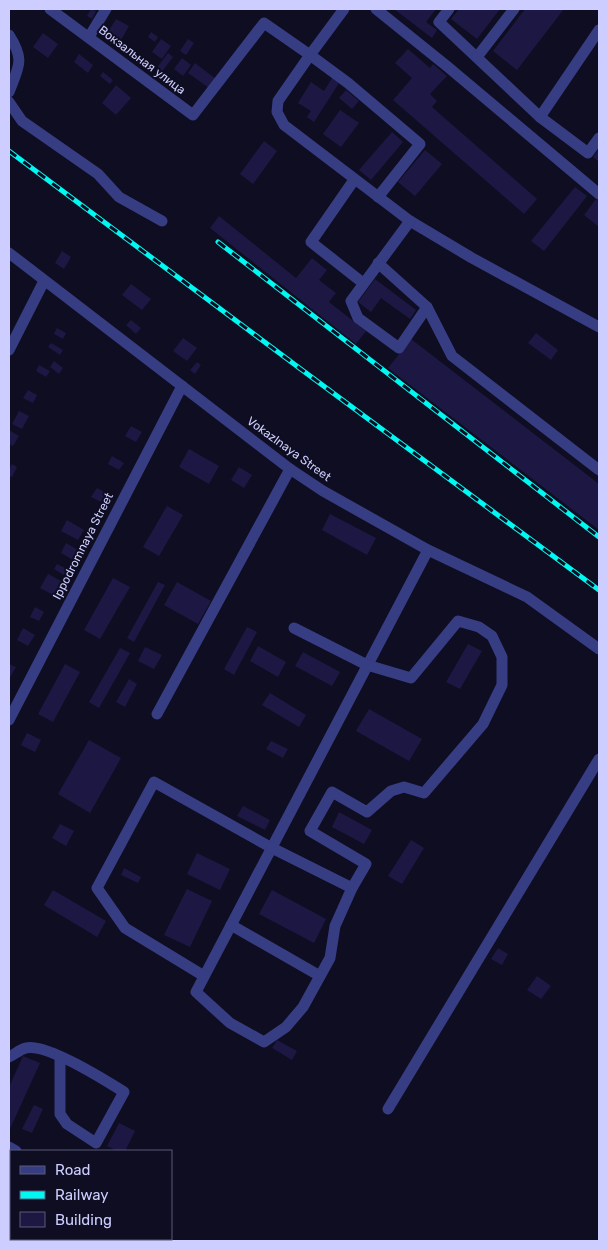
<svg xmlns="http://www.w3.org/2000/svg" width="608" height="1250" font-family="Rubik,sans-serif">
<rect width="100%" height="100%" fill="#0e0d21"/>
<g fill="#1c1843">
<polygon points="91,9 96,11 92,19 87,16"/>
<polygon points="394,9 436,9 426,22 437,30 432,38"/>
<polygon points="459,9 500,9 477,39 451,19"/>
<polygon points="525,9 564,9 517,70 493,51"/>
<polygon points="116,19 129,26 121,40 108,32"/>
<polygon points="151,32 158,37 155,42 148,37"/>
<polygon points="43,33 58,44 48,58 33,47"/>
<polygon points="161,39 171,46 162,59 152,52"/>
<polygon points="188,39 194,43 186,55 180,51"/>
<polygon points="408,49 430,68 433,64 447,76 430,94 437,101 432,107 537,199 524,214 393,100 412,78 395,63"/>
<polygon points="168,53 173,57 161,73 156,69"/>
<polygon points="79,54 93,65 88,73 74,62"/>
<polygon points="182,58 191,65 183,76 174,69"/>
<polygon points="195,63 216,79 209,88 188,73"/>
<polygon points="103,72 113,80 110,84 100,76"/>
<polygon points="332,78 339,83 314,122 307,117 311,111 298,103 311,82 324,91"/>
<polygon points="116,85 131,98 116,115 102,103"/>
<polygon points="346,90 359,101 352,109 339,98"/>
<polygon points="340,110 359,123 341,147 323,134"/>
<polygon points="392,132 403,142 371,180 359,170"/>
<polygon points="264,141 277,151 253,184 240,174"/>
<polygon points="599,149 599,162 593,157"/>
<polygon points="425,150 442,164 415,196 398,182"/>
<polygon points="575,187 587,196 544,251 531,241"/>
<polygon points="596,199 599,202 599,227 584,215"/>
<polygon points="219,216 296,278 312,258 327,270 319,280 336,293 329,302 366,331 356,344 210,228"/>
<polygon points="62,251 71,257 64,269 55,263"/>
<polygon points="375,279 416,310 410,319 381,298 371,312 358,302"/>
<polygon points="131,284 151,299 142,310 122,295"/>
<polygon points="131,320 141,328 136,334 126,325"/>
<polygon points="57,328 66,333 63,339 54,334"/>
<polygon points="536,333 558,350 551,360 528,343"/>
<polygon points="183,338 197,348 187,361 173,351"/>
<polygon points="411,339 599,484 599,530 388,368"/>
<polygon points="51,343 63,350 60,355 48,347"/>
<polygon points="54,361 63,368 59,374 50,367"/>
<polygon points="197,362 201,365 195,374 190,370"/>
<polygon points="39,365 50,371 46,377 36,371"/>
<polygon points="28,390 37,395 33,403 23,398"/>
<polygon points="19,411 29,416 22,429 12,424"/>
<polygon points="131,426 142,432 136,442 125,436"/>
<polygon points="9,430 19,436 13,446 9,444"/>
<polygon points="189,449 219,466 209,484 179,467"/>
<polygon points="112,456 124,463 119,470 108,464"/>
<polygon points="12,464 17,467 12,477 9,476 9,470"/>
<polygon points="239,467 252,475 244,488 231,480"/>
<polygon points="97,488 106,493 101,502 91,497"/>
<polygon points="167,506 183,515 159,556 143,547"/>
<polygon points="330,514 376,538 367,555 322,530"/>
<polygon points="67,520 84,530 78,540 61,531"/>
<polygon points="66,543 78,550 73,560 61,553"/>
<polygon points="57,564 67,569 64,575 54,569"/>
<polygon points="48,574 63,582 55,596 40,588"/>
<polygon points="113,578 130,587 100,639 84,630"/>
<polygon points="158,582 165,585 134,642 127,638"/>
<polygon points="177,582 211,601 198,624 164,605"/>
<polygon points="35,607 44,612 39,621 30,617"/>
<polygon points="247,627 257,632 234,675 224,669"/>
<polygon points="23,628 35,635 28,646 17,640"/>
<polygon points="468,644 482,651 460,689 446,682"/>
<polygon points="258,646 286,662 278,677 250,661"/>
<polygon points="145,647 162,655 154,669 138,661"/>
<polygon points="120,648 130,653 99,708 89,702"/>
<polygon points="303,652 340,672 332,686 295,666"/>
<polygon points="9,664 16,667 9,679"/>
<polygon points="65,664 80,672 53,722 38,714"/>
<polygon points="129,679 137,684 125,707 116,702"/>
<polygon points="270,693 306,715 299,727 262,705"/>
<polygon points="369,709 422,739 409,761 356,731"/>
<polygon points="27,733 41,740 35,752 21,745"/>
<polygon points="89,740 121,758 90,813 58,794"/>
<polygon points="271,741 288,749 283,758 266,749"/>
<polygon points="243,806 270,820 265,830 237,816"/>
<polygon points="339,812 372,830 364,844 332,827"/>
<polygon points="60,824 74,831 66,846 52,838"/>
<polygon points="411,840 424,848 402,884 388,876"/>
<polygon points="197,853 230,869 220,890 187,874"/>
<polygon points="124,868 141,877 138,883 121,875"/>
<polygon points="187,889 212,901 190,947 164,935"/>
<polygon points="53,890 106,921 97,937 44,905"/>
<polygon points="272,890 326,919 314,943 259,914"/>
<polygon points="498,948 508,954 502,965 491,959"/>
<polygon points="537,976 551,986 541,999 527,990"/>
<polygon points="277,1040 297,1051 292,1060 272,1048"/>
<polygon points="23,1056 40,1063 9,1131 9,1087"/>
<polygon points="34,1105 43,1109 32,1133 22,1129"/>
<polygon points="119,1123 135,1131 125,1151 117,1151 107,1146"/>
<polygon points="9,1173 11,1175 11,1194 9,1192"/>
</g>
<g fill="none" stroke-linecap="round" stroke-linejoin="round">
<g stroke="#363d82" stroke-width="11">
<polyline points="50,9 193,115 264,23 310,55 278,101 277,112 284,125 410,221 472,258 599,327"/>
<polyline points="344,9 310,55 348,83 420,144 378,197"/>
<polyline points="376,9 448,67 599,194"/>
<polyline points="449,9 439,22 540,117 588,153 599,138"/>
<path d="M9 35C25 60 19 66 9 92"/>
<polyline points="89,37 106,9"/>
<polyline points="477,57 514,9"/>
<polyline points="9,102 22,121 98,174 119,197 162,221"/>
<polyline points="540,117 599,30"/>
<polyline points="354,180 311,242 363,283"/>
<polyline points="410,221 351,301 358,318 399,348 427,307"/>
<polyline points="9,253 290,469 323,491 428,550 527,597 599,649"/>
<polyline points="378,263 427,307 452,356 599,470"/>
<polyline points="9,350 44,281"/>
<polyline points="157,714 290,469"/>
<polyline points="9,720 182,386"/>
<polyline points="352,888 335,926 330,958 303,1007 286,1027 264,1042 230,1023 196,992 428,550"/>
<polyline points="231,925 320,976"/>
<polyline points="204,976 125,928 97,888 154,782 272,848 352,888 366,864 310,831 332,792 367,812 391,791 404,787 424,793 483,724 502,685 502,657 492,636 479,627 458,621 411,678 367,665 294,628"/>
<path d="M9 1057C14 1055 20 1049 26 1048 46 1043 105 1080 124 1092L96 1143 67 1124 60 1114V1057"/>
<polyline points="388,1109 599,759"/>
<polyline points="9,1147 16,1151"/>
</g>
<g stroke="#00f8f2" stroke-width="5">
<g id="rail">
<polyline points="9,151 298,367 599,590"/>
<polyline points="218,242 599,537"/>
</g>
</g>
<use href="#rail" stroke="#0e0d21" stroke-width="3" stroke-dasharray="9" stroke-linecap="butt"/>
</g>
<g text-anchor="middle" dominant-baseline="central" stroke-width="4" stroke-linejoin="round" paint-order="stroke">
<g font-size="12" fill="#cdceff" stroke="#0e0d21">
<text transform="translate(142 60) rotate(37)">Вокзальная улица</text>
<text transform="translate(289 449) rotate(36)">Vokazlnaya Street</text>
<text transform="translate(83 546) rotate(-63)">Ippodromnaya Street</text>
</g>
</g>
<rect width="608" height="1250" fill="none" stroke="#cdceff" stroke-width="20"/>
<rect x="10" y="1150" width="162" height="90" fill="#0e0d21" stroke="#5a5a7a"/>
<rect x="20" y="1166" width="25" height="8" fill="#363d82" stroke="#5a5a7a"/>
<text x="55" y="1175" font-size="15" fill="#cdceff">Road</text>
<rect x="20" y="1191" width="25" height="8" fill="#00f8f2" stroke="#5a5a7a"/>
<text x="55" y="1200" font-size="15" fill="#cdceff">Railway</text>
<rect x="20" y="1212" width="25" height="15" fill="#1c1843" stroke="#5a5a7a"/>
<text x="55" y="1225" font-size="15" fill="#cdceff">Building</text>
</svg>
